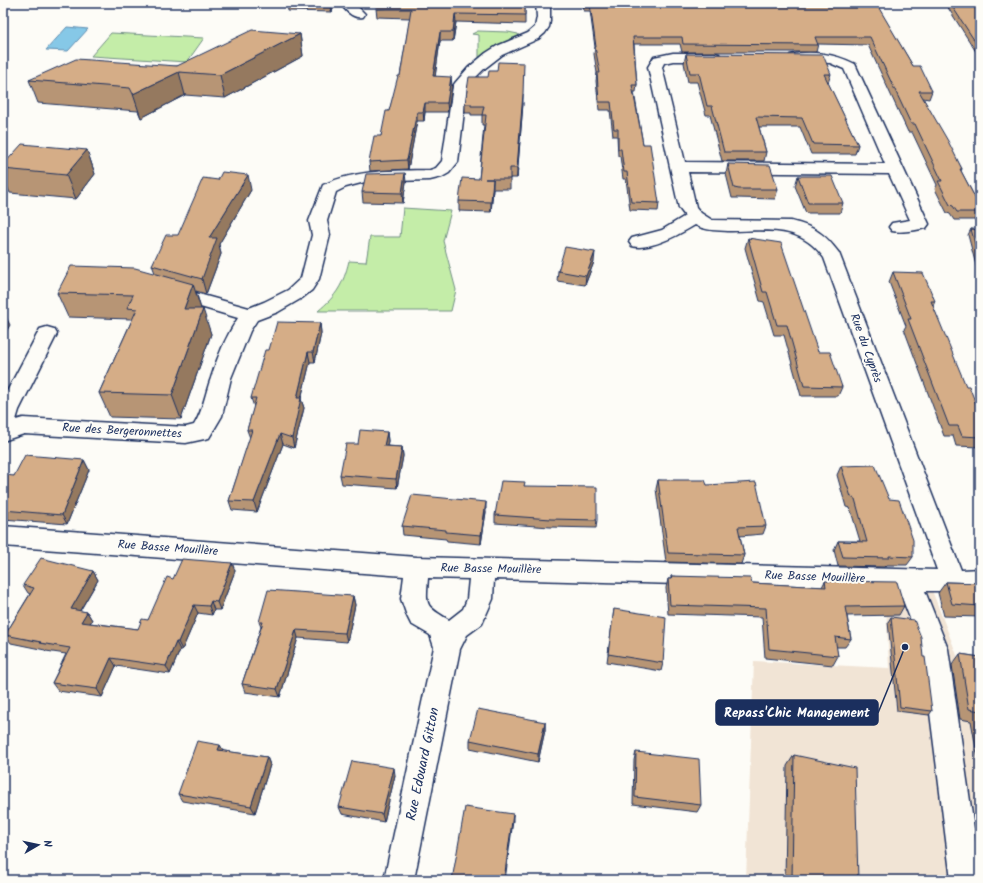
<svg xmlns="http://www.w3.org/2000/svg" width="983" height="883" font-family="Kalam,sans-serif">
<rect width="100%" height="100%" fill="#fdfcf7"/>
<filter id="ink" filterUnits="userSpaceOnUse"><feTurbulence type="fractalNoise" baseFrequency=".025" numOctaves="2"/><feDisplacementMap in="SourceGraphic" scale="8" xChannelSelector="R" yChannelSelector="G"/><feConvolveMatrix kernelMatrix="1 2 1 2 8 2 1 2 1" color-interpolation-filters="sRGB"/></filter>
<g filter="url(#ink)">
<polygon fill="#f1e4d5" points="926,575 960,663 980,662 980,880 746,880 754,661 889,668 885,583"/>
<g fill="#c4eda8" stroke="#708e83">
<polygon points="478,31 508,32 518,34 519,36 482,58 479,57 479,35 472,34"/>
<polygon points="111,33 204,38 187,62 91,56"/>
<path d="M403 208 451 211 443 241 456 290 451 311H318C337 295 343 285 349 261L366 262 370 237H400Z"/>
</g>
<polygon fill="#86c8e7" stroke="#5b8bb0" points="67,27 88,29 68,51 46,50"/>
<g fill="none" stroke-linecap="round" stroke-linejoin="round">
<g stroke="#1b2f5e" stroke-width="3">
<g id="minor">
<path d="M340 3H354L365 14 363 17C353 19 346 11 340 3Z"/>
<path d="M536 3H550V21L549 27 545 33 538 39 502 55 484 69 467 86 458 162 449 173 442 177 430 180 365 182 346 187 336 192 327 221 330 235 319 279 312 290 302 298 278 312 257 320 250 331 231 378 222 416 209 438 186 443 24 434 3 441V399L40 329 47 327 54 329 57 334 19 410 16 420 23 418 186 427 194 425C203 411 205 394 211 378 217 358 226 336 238 318L163 296 161 292 163 288 170 286 249 308 264 302 288 290 301 278 312 235 309 221 323 185C357 169 393 171 430 170L436 168 442 161 453 86 455 83 468 68 486 53 497 46 528 33 535 27 537 17Z"/>
<path d="M673 53H714L719 54 721 57 719 60 714 61H673L664 63 662 67 685 162 885 164 844 69 830 63 795 62 790 61 788 58 790 55C811 50 836 54 855 64L929 224 926 228C915 230 903 233 892 231L889 227 892 223 910 220 889 174 688 172 696 207 701 213 712 220 791 221C815 227 825 234 839 253L961 570 980 569V591H925L948 649 980 870V880H951L922 649 899 590 494 579 493 599 482 624 467 635 460 649 414 880H384L434 647 430 635 411 624 407 616 401 599 404 576 3 546V526L417 557 937 570 824 258C799 223 766 231 728 231 716 230 706 231 695 225 680 234 650 251 632 246L629 242 632 238 662 230 685 216 679 208 648 67 654 57ZM428 578 469 579 467 599 463 609 449 620C424 605 426 606 428 578Z"/>
</g>
</g>
<use href="#minor" fill="#fdfcf7" fill-rule="evenodd"/>
</g>
<g fill="#b79574" stroke="#1b2f5e">
<polygon points="287,3 335,3 332,12 288,11"/>
<polygon points="525,3 525,24 456,22 453,41 440,41 435,76 452,86 448,112 425,112 424,121 417,121 408,169 370,171 369,162 381,136 400,76 410,18 377,17 376,9"/>
<polygon points="583,3 878,3 877,6 913,66 932,91 929,99 923,98 962,169 961,171 980,207 980,217 979,220 954,220 950,214 947,213 935,189 937,185 912,132 908,132 868,45 818,44 816,52 682,52 680,44 634,44 637,85 636,92 634,92 643,144 659,203 658,211 630,210 626,179 623,179 620,156 618,156 617,136 613,136 610,110 599,110 596,81 597,73 594,54 595,47 590,11 584,11"/>
<polygon points="945,3 980,3 980,58"/>
<polygon points="300,34 303,56 225,98 185,95 141,118 138,111 38,103 29,80 177,66"/>
<polygon points="686,54 831,74 828,83 858,145 855,154 811,154 800,127 759,127 766,152 764,161 722,161 710,115 706,115 697,82 688,82 684,63"/>
<polygon points="979,69 980,69 980,79 977,75"/>
<polygon points="523,103 517,178 510,178 510,189 493,189 491,212 459,211 459,201 479,179 484,125 482,125 482,115 471,115 471,113 465,113 465,104"/>
<polygon points="87,150 95,174 76,199 10,193 3,177 3,165"/>
<polygon points="728,164 778,189 775,199 737,198 732,198 726,174"/>
<polygon points="798,176 843,203 840,213 806,213 795,186"/>
<polygon points="406,182 403,203 363,202 362,192"/>
<polygon points="251,190 219,244 221,254 206,294 196,291 201,309 211,334 181,419 110,417 99,393 132,320 131,319 68,317 57,293 155,273 152,265 178,235"/>
<polygon points="971,229 980,230 980,288 978,273 968,235"/>
<polygon points="748,238 818,352 842,387 838,396 801,396 784,335 774,335 764,302 760,301 745,248"/>
<polygon points="594,262 585,285 557,281 558,271"/>
<polygon points="893,272 935,301 933,306 980,437 980,447 956,446 953,436 944,436 904,329 906,326 889,282"/>
<polygon points="320,323 321,333 315,362 310,362 301,399 304,408 294,448 283,444 257,512 232,510 229,501 250,438 247,430 254,407 251,398"/>
<polygon points="387,432 388,441 387,446 402,447 403,456 397,488 342,484 340,475 358,444"/>
<polygon points="84,460 89,470 67,524 3,519 3,479 14,476"/>
<polygon points="841,466 889,499 913,557 907,565 886,565 884,567 838,566 834,550 838,541 860,541 850,508 846,507 837,475"/>
<polygon points="658,480 707,485 766,526 763,534 740,536 744,555 741,564 666,562 656,489"/>
<polygon points="524,486 597,520 596,528 550,527 495,523 495,515"/>
<polygon points="486,512 481,544 447,541 446,539 403,535 402,526"/>
<polygon points="232,563 235,571 220,610 214,610 212,615 198,613 182,650 180,650 170,674 116,666 102,697 58,691 52,683 66,654 46,651 45,650 11,643 5,635 30,594 28,593 23,585 93,571 98,580 80,611 87,612 92,620 90,623 138,629 148,620 173,579"/>
<polygon points="671,576 752,583 822,587 825,581 904,606 899,615 847,616 851,639 845,647 836,647 838,656 833,665 765,658 762,617 668,614 666,588 668,579 671,579"/>
<polygon points="946,582 980,583 980,617 944,616 938,593"/>
<polygon points="353,596 355,605 347,642 298,638 280,697 245,692 242,684 261,627 259,622"/>
<polygon points="614,609 663,663 661,671 607,662"/>
<polygon points="891,617 932,711 929,715 897,711 888,622"/>
<polygon points="960,654 980,657 980,770 971,721 960,719 952,665"/>
<polygon points="545,722 545,730 538,762 470,748 470,740"/>
<polygon points="220,745 223,751 267,757 270,765 255,813 182,801 178,794"/>
<polygon points="636,752 701,805 697,812 633,804 634,760"/>
<polygon points="794,755 858,880 785,880 787,766"/>
<polygon points="395,775 384,822 342,814 339,807"/>
</g>
<g fill="#95795e" stroke="#1b2f5e">
<polygon points="330,3 335,3 332,12"/>
<polygon points="455,14 456,22 453,41 453,32"/>
<polygon points="440,32 440,41 434,85 433,76"/>
<polygon points="300,34 303,56 225,98 220,75"/>
<polygon points="179,72 185,95 141,118 133,94"/>
<polygon points="451,77 452,86 448,112 447,103"/>
<polygon points="523,94 523,103 517,178 517,168"/>
<polygon points="425,103 425,112 424,121 423,112"/>
<polygon points="417,112 417,121 408,169 407,160"/>
<polygon points="87,150 95,174 76,199 66,175"/>
<polygon points="405,173 406,182 403,203 402,193"/>
<polygon points="248,175 251,190 219,244 221,254 206,294 202,279 209,238"/>
<polygon points="493,179 493,189 491,212 491,202"/>
<polygon points="595,252 594,262 585,285 586,276"/>
<polygon points="193,284 201,309 192,333 184,309"/>
<polygon points="203,309 211,334 181,419 172,395"/>
<polygon points="3,311 10,325 3,337"/>
<polygon points="320,323 321,333 315,362 313,352"/>
<polygon points="308,352 310,362 301,399 304,408 294,448 292,438 297,398"/>
<polygon points="387,432 388,441 385,455 384,446"/>
<polygon points="280,434 283,444 257,512 254,502"/>
<polygon points="402,447 403,456 397,488 396,479"/>
<polygon points="84,460 89,470 67,524 62,515"/>
<polygon points="486,502 486,512 481,544 481,535"/>
<polygon points="232,563 235,571 220,610 217,602"/>
<polygon points="93,571 98,580 76,617 71,609"/>
<polygon points="353,596 355,605 347,642 345,633"/>
<polygon points="211,601 214,610 212,615 209,606"/>
<polygon points="194,605 198,613 182,650 178,642"/>
<polygon points="87,612 92,620 86,630 81,622"/>
<polygon points="296,630 298,638 280,697 277,689"/>
<polygon points="176,642 180,650 170,674 166,666"/>
<polygon points="111,658 116,666 102,697 97,689"/>
<polygon points="545,722 545,730 538,762 538,754"/>
<polygon points="220,745 224,752 218,750"/>
<polygon points="267,757 270,765 255,813 251,806"/>
<polygon points="394,768 395,775 384,822 382,814"/>
<polygon points="513,814 513,821 505,880 504,880"/>
</g>
<g fill="#d5ad87" stroke="#1b2f5e">
<polygon points="377,3 525,3 525,15 455,14 453,32 440,32 433,76 451,77 447,103 425,103 423,112 417,112 407,160 369,162 374,136 381,136 386,111 389,111 398,76 400,76 411,9 376,9"/>
<polygon points="584,3 876,3 913,66 920,66 932,91 919,91 948,141 962,169 960,169 980,207 980,212 957,212 953,206 950,205 938,181 942,181 915,124 911,124 870,37 815,37 818,45 683,44 682,37 633,37 637,85 632,85 643,144 650,144 659,203 631,202 627,172 624,172 621,149 618,149 618,129 614,129 611,102 599,102 597,73 600,73 595,47 596,47 590,4 584,4"/>
<polygon points="950,3 980,3 980,49"/>
<polygon points="252,30 300,34 220,75 179,72 133,94 130,88 29,80 76,59 177,66"/>
<polygon points="686,54 823,55 831,74 824,74 858,145 813,144 802,118 756,117 766,152 724,152 712,106 707,106 699,73 690,73"/>
<polygon points="498,62 524,63 523,94 517,168 510,168 510,179 485,179 493,179 491,202 459,201 462,178 479,179 486,115 482,115 484,106 471,106 471,104 465,104 469,77 488,77 489,71 497,71"/>
<polygon points="22,144 87,150 66,175 3,169 3,165"/>
<polygon points="728,164 770,165 778,189 739,189 734,188"/>
<polygon points="222,172 248,175 209,238 217,238 202,279 152,265 166,235 178,235 203,178 218,180"/>
<polygon points="405,173 402,193 362,192 366,174"/>
<polygon points="798,176 832,176 843,203 808,203"/>
<polygon points="971,229 980,230 980,262"/>
<polygon points="748,238 781,243 818,352 830,352 842,387 804,386 787,325 777,325 767,292 763,292"/>
<polygon points="565,247 595,252 586,276 558,271"/>
<polygon points="71,266 135,268 193,284 184,309 203,309 172,395 99,393 137,309 127,308 133,295 57,293"/>
<polygon points="893,272 923,273 935,301 931,301 966,386 969,386 980,414 980,437 962,436 958,426 949,426 908,319 911,319"/>
<polygon points="277,322 320,323 313,352 308,352 297,398 301,398 292,438 280,434 254,502 229,501 252,430 247,430 256,398 251,398 265,350 269,350"/>
<polygon points="360,430 387,432 384,446 402,447 396,479 340,475 346,444 358,444"/>
<polygon points="25,455 84,460 62,515 3,510 3,479 5,475 14,476"/>
<polygon points="875,465 889,499 899,500 913,540 913,557 889,556 889,558 843,557 838,541 867,542 855,499 851,497 841,466"/>
<polygon points="658,480 705,480 707,485 756,482 766,526 738,527 744,555 668,553"/>
<polygon points="501,481 525,482 524,486 597,487 597,520 551,519 495,515"/>
<polygon points="412,495 486,502 481,535 446,532 446,530 402,526"/>
<polygon points="41,558 93,571 71,609 87,612 81,622 138,629 142,619 148,620 167,577 173,579 182,559 232,563 217,602 211,601 209,606 194,605 178,642 176,642 166,666 111,658 97,689 52,683 70,648 40,643 41,642 5,635 34,588 23,585"/>
<polygon points="671,576 750,578 752,583 826,587 825,581 897,582 904,606 845,607 851,639 835,637 838,656 769,649 766,608 670,605 668,579 672,579"/>
<polygon points="946,582 980,583 980,606 952,604"/>
<polygon points="268,590 353,596 345,633 296,630 277,689 242,684 263,622 259,622"/>
<polygon points="614,609 666,617 663,663 608,654"/>
<polygon points="891,617 914,620 921,637 923,657 925,657 932,711 900,707"/>
<polygon points="960,654 980,657 980,711 969,709"/>
<polygon points="478,709 545,722 538,754 470,740"/>
<polygon points="197,741 220,745 218,750 267,757 251,806 178,794"/>
<polygon points="636,752 699,759 701,805 635,797"/>
<polygon points="794,755 855,768 858,880 792,880"/>
<polygon points="352,761 394,768 382,814 339,807"/>
<polygon points="465,807 513,814 504,880 452,880"/>
</g>
</g>
<g text-anchor="middle" dominant-baseline="central" stroke-width="4" stroke-linejoin="round" paint-order="stroke">
<g font-size="12" fill="#1b2f5e" stroke="#fdfcf7">
<text transform="translate(866 348) rotate(70)">Rue du Cyprès</text>
<text transform="translate(122 431) rotate(3)">Rue des Bergeronnettes</text>
<text transform="translate(168 548) rotate(4)">Rue Basse Mouillère</text>
<text transform="translate(491 569) rotate(1)">Rue Basse Mouillère</text>
<text transform="translate(815 577) rotate(2)">Rue Basse Mouillère</text>
</g>
<g font-size="14" fill="#1b2f5e" stroke="#fdfcf7">
<text transform="translate(423 764) rotate(-78)">Rue Edouard Gitton</text>
</g>
</g>
<path fill="none" stroke="#1b2f5e" stroke-width="1.5" d="M905 647L878 713"/>
<circle fill="#1b2f5e" stroke="#fdfcf7" stroke-width="1.5" cx="905" cy="647" r="4"/>
<rect fill="#1b2f5e" stroke="#1b2f5e" stroke-width="1.5" x="716" y="700" width="162" height="25" rx="4"/>
<g font-size="13" text-anchor="middle" font-weight="bold" fill="#fff">
<text x="797" y="717">Repass'Chic Management</text>
</g>
<rect width="983" height="883" fill="none" stroke="#fdfcf7" stroke-width="16"/>
<rect x="8" y="8" width="967" height="867" fill="none" stroke="#1b2f5e" stroke-width="1.5" filter="url(#ink)"/>
<g transform="translate(38 845) rotate(81)" stroke="#fdfcf7" stroke-width="3" paint-order="stroke">
<path d="M0-3L7 15L0 10L-7 15Z" fill="#1b2f5e"/>
<text y="-6" font-size="11" font-weight="bold" text-anchor="middle" fill="#1b2f5e">N</text>
</g>
</svg>
